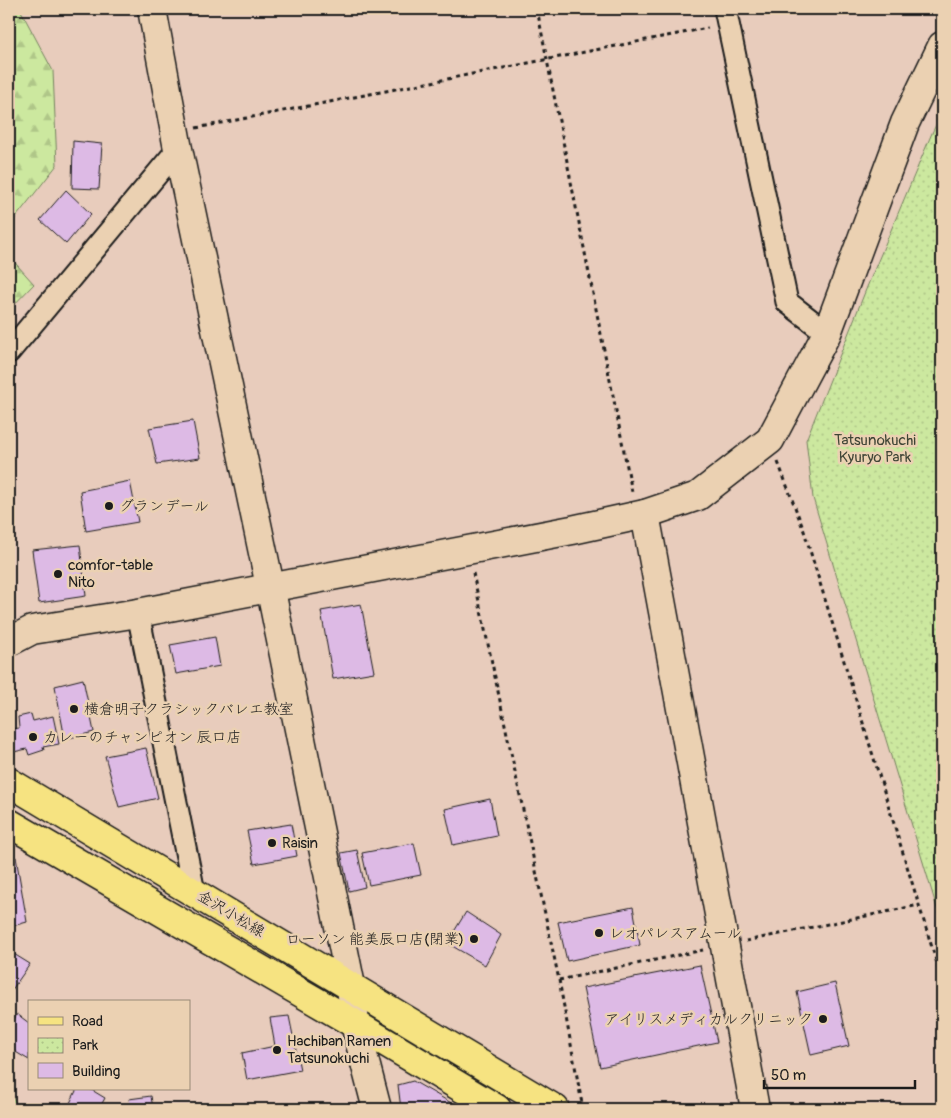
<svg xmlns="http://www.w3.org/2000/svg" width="951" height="1118" font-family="Pangolin,'Klee One',sans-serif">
<defs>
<pattern id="forest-firs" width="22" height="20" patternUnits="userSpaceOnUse" patternTransform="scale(1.25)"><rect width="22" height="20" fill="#cce89f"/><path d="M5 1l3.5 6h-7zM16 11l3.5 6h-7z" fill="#afc688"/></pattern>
<pattern id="park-dots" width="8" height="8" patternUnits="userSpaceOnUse" patternTransform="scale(1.25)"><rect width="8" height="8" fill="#cce89f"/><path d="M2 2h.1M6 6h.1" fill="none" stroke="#afc688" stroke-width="1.8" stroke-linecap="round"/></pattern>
</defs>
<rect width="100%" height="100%" fill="#e8ccbc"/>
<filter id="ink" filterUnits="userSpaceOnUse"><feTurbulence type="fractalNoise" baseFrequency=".02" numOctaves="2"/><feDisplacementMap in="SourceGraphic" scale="10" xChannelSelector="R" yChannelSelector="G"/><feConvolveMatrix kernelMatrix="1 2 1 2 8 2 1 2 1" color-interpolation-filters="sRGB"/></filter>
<g filter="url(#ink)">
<g fill="url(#forest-firs)" stroke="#74825e">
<polygon points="9,9 20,9 53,71 57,165 9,226"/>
<polygon points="9,256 34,284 9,310"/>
<polygon points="9,1091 20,1109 9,1109"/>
</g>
<polygon fill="url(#park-dots)" stroke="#74825e" points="942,113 942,925 813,498 806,440 867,287 932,133"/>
<g fill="#ddbae5" stroke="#1c1c1c">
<polygon points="73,141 102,144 99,189 72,188"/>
<polygon points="66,190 91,214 66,244 40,220"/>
<polygon points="193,421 200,458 157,464 149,428"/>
<polygon points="130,481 138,522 86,531 80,491"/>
<polygon points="80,545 86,596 39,603 32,550"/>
<polygon points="361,604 374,672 333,679 321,611"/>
<polygon points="215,637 220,666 176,674 170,645"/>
<polygon points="83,679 94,732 65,739 55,686"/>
<polygon points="31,714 33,721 53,716 59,744 43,747 44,750 29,755 27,749 9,753 9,729 19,728 18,717"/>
<polygon points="146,748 158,798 119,807 105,756"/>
<polygon points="490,799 497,836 453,845 445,809"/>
<polygon points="291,824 297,856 254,864 247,831"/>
<polygon points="414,843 421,875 369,885 362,853"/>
<polygon points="357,850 365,887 349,891 341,853"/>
<polygon points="16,857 27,922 9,927 9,859"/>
<polygon points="633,907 640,945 567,961 558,922"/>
<polygon points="466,912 501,935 485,965 447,943"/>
<polygon points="9,951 30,964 9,994"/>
<polygon points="700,965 717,1042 600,1067 583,988"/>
<polygon points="835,983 849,1046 811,1055 797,992"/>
<polygon points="17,1014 29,1023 29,1060 9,1048 9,1028"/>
<polygon points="289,1016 300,1070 247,1080 242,1053 275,1046 270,1018"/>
<polygon points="413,1081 460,1108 401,1109 398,1085"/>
<polygon points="77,1089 90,1089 105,1098 99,1109 75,1109 69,1105"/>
<polygon points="151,1096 153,1109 131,1109 129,1099"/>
</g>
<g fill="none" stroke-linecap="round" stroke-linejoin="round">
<g stroke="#1c1c1c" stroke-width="25">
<g id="minor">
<polyline points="725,9 787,302 827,333"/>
<polyline points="9,352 178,149"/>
<polyline points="138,613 194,892"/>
</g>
</g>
<g stroke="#1c1c1c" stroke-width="31">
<g id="tertiary">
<polyline points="152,9 178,149 270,586 351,986 355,1024 377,1109"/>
<polyline points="645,514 755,1109"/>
<polyline points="9,642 32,630 138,613 572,530 645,514 698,496 770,440 827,333 905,123 942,46"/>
</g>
</g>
<g stroke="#1c1c1c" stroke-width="31">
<g id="primary">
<polyline points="9,782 555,1109"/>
<polyline points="9,823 355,1024 497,1109"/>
</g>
</g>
<g stroke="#1c1c1c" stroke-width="3" stroke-dasharray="4 4" stroke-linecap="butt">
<polyline points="537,9 632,492"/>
<polyline points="196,128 708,28"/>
<polyline points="778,462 804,531 942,980"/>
<polyline points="473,573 559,980 583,1109"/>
<polyline points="746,941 919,905"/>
<polyline points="559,980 703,950"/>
</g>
<use href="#minor" stroke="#ebd1b2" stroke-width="21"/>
<use href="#tertiary" stroke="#ebd1b2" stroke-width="28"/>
<use href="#primary" stroke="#f6e381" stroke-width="28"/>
</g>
</g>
<g fill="#1c1c1c" stroke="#ebd1b2" stroke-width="2">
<circle cx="109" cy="506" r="5"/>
<circle cx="58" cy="574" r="5"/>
<circle cx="74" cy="709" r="5"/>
<circle cx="33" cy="737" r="5"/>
<circle cx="272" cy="843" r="5"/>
<circle cx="599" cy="933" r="5"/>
<circle cx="474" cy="939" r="5"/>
<circle cx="823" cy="1019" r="5"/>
<circle cx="277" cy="1050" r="5"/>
</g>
<g text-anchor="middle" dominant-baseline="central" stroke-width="5" stroke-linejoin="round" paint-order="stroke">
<g font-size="15" fill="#3f4536" stroke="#ebd1b2">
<text x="875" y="440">Tatsunokuchi<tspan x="875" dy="17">Kyuryo Park</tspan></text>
</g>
<g font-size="15" fill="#1c1c1c" stroke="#ebd1b2" text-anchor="start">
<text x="119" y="506">グランデール</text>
<text x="68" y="565">comfor-table<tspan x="68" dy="17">Nito</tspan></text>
<text x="84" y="709">横倉明子クラシックバレエ教室</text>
<text x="43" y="737">カレーのチャンピオン 辰口店</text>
<text x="282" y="843">Raisin</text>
<text x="609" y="933">レオパレスアムール</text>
<text x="464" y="939" text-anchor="end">ローソン 能美辰口店(閉業)</text>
<text x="813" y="1019" text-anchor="end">アイリスメディカルクリニック</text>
<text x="287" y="1041">Hachiban Ramen<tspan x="287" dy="17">Tatsunokuchi</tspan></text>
</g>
<g font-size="15" fill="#1c1c1c" stroke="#ebd1b2">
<text transform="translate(231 914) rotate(31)">金沢小松線</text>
</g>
</g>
<rect width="951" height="1118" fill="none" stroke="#ebd1b2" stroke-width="30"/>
<rect x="15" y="15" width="921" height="1088" fill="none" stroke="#1c1c1c" stroke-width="2" filter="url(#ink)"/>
<rect x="28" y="1000" width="162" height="90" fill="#ebd1b2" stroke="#988976"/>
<rect x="38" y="1017" width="25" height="8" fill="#f6e381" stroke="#988976"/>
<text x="72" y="1026" font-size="15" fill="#1c1c1c">Road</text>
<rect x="38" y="1038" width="25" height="15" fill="url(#park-dots)" stroke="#988976"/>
<text x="72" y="1050" font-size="15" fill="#1c1c1c">Park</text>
<rect x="38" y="1063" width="25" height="15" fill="#ddbae5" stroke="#988976"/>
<text x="72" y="1076" font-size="15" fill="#1c1c1c">Building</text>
<path d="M764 1080v8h151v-8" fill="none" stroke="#1c1c1c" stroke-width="2.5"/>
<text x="771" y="1080" font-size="15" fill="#1c1c1c" stroke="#ebd1b2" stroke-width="4" paint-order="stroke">50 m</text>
</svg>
